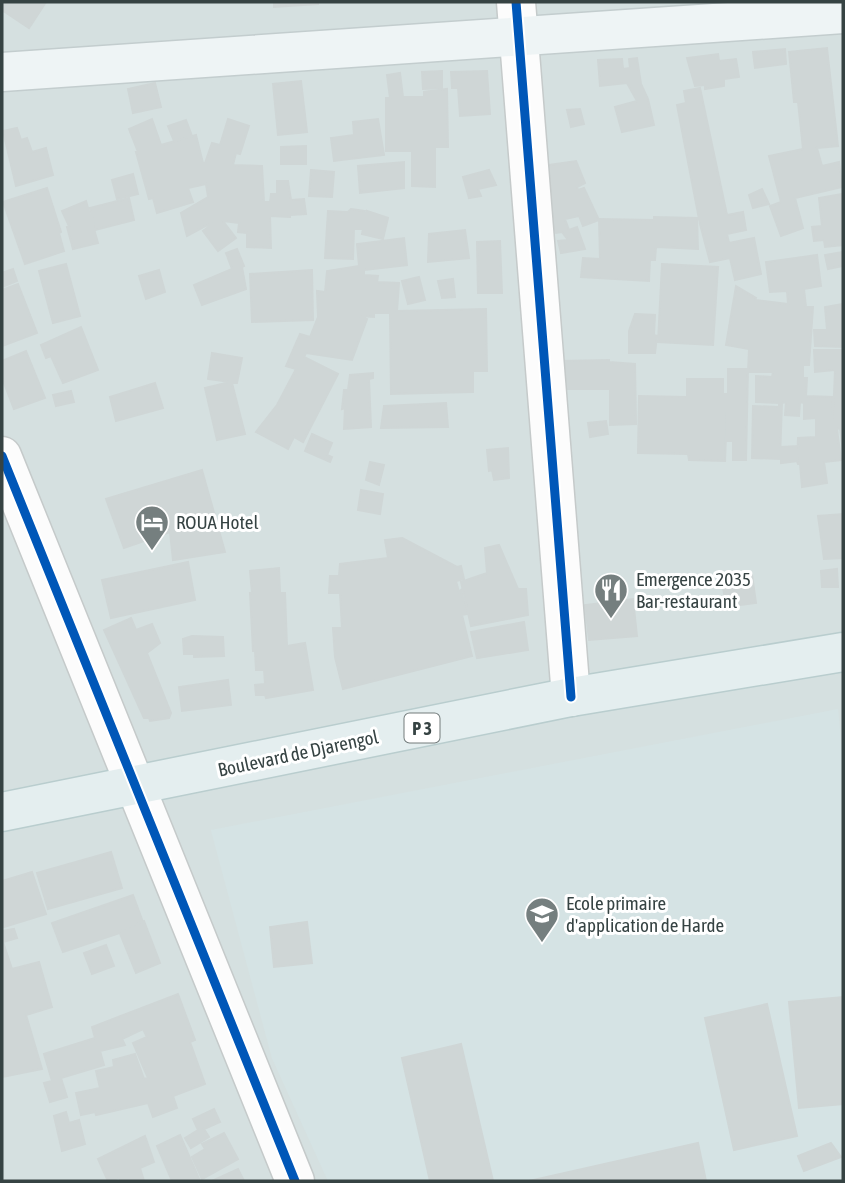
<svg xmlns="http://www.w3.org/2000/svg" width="845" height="1183" font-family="'Asap Condensed',sans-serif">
<rect width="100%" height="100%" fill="#e9eeee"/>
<rect fill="#d5e0e0" x="2" y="2" width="841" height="1179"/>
<polygon fill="#d5e3e4" points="838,709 843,766 843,1181 328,1181 272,1058 211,830"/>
<g fill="#cfd6d6" stroke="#cfd6d6" stroke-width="2">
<polygon points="3,2 46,2 29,28 2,10"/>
<polygon points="274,2 318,2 318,4 274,7"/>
<polygon points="827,48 838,146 817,148 822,166 839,162 842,187 795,198 803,228 781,236 770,206 781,202 769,156 803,149 798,102 794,102 789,52"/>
<polygon points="785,49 786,64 755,68 753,52"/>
<polygon points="718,54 719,61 736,59 739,77 724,79 724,86 705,89 705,85 695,86 687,58"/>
<polygon points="637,58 641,84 648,99 654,125 622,132 615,107 637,101 627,83 600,86 598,60 622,59 623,69 630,68 629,59"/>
<polygon points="442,71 442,88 423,89 422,72"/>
<polygon points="487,71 490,114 460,116 458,88 452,88 451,72"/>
<polygon points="400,73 403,97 422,97 422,131 424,131 424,92 447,89 448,147 435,147 435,187 412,186 412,151 386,151 386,98 390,98 387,75"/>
<polygon points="301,81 307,132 278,135 273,84"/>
<polygon points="155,83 161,107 133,113 128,89"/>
<polygon points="700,88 727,215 743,212 746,230 727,234 729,243 754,238 761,274 735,280 730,258 710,262 700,224 677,105 686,103 684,91"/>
<polygon points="580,109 584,124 571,127 567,110"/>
<polygon points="152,119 161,145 196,135 203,163 205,163 212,143 220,145 228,119 249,126 240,154 236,153 233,165 262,166 264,202 270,202 271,194 277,194 277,181 288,181 291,200 304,199 306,214 290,215 290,217 270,216 271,248 247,247 247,233 238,232 239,223 223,221 236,238 218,251 203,231 212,224 211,223 187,236 181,213 208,197 206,184 188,188 193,202 157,213 153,198 149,199 136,152 138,152 129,129"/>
<polygon points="378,119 384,155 334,161 331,138 354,135 353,122"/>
<polygon points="186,120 192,136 174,141 168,126"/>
<polygon points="17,128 21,140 27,138 32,152 46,148 53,175 16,186 3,131"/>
<polygon points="306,146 306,164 281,164 281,147"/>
<polygon points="576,161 585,183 577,187 578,190 584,188 599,220 583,226 579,216 565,219 569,230 577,227 585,249 561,253 558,241 568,240 562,232 556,233 552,222 558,218 544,220 541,166"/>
<polygon points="404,162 404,188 360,193 358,166"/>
<polygon points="311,170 334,172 332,197 309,196"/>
<polygon points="489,170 496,185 478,189 481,196 469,198 463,177"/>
<polygon points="133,174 138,194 117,199 112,180"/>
<polygon points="47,188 61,232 59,233 64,251 25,264 3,202"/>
<polygon points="762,189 769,204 753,208 749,195"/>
<polygon points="842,194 843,245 825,247 824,240 814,241 812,227 822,226 819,198"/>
<polygon points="129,198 134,220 95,230 90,208"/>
<polygon points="86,201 98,243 73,249 67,227 69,226 62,211"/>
<polygon points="351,209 365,211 364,213 367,213 367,211 388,218 383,239 362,234 363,229 354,229 353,259 325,258 328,211 348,212"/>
<polygon points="654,217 697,218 698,249 656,247 655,260 650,260 649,281 581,277 583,258 600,259 599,219 654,220"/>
<polygon points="465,230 469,258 428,262 429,234"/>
<polygon points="404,238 407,265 364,270 364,275 378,276 377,282 399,283 397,311 486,309 487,371 473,371 473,392 391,394 390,313 374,313 374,317 358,316 367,319 352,360 306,353 304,357 338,374 303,442 294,437 288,449 256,432 277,405 296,369 286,366 300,334 310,337 318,317 317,291 325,292 327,271 359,266 357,244"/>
<polygon points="500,241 502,293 478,293 477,242"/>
<polygon points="237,249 244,266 242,267 246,289 202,305 194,285 232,269 226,253"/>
<polygon points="843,252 843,266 828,269 825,255"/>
<polygon points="817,255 821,286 804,289 806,307 813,307 809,365 803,365 803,378 807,378 806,396 833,397 832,420 834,396 843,396 843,451 840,428 837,429 841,460 824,462 827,483 802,487 800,464 798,464 797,461 798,438 816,437 816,418 804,419 804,403 800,402 799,416 785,415 786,402 782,403 780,459 752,458 753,406 779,407 779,403 756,402 756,376 772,377 773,372 748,372 749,349 726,345 736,286 756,298 755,300 788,304 787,291 770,292 766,262"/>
<polygon points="66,264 80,316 53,323 39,271"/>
<polygon points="662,264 718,267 713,345 658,342"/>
<polygon points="13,269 17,281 2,287 2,273"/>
<polygon points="159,270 165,292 146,299 139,276"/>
<polygon points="312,270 313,320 252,322 250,274"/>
<polygon points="419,277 425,300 408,304 402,281"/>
<polygon points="453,279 455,297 442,298 438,281"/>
<polygon points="18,284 37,333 2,346 2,290"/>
<polygon points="843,304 843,347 815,346 814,330 827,330 825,307"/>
<polygon points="635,314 655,315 654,335 657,336 655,353 629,353 629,331"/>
<polygon points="81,327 98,370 63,383 51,356 46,358 41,345"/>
<polygon points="814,350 843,350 843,394 834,394 835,370 815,372"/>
<polygon points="26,351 45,398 14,409 2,378 2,361"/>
<polygon points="212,353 242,358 237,383 232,383 245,434 217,440 205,388 230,382 208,379"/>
<polygon points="609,360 609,362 635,364 636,424 610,425 610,389 559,389 559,361"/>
<polygon points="728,369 748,369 746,460 733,460 733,441 727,441 727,412 725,461 689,460 688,454 638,453 639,396 687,397 687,379 723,379 723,394 728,394"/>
<polygon points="373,373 373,378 369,379 371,427 344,429 345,408 342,409 344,390 348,390 350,375"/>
<polygon points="155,383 163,408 116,421 110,397"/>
<polygon points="71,391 74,402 56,406 53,395"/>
<polygon points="446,403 448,427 381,428 384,406"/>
<polygon points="606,421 608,434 590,437 588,423"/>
<polygon points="312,434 332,443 327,455 332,457 330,462 305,451"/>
<polygon points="799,446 797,461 781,463 781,447"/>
<polygon points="508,448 509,478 494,480 492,470 489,471 487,450"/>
<polygon points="370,462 384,465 379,485 366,480"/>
<polygon points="202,470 225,552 173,560 170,532 124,548 106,499"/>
<polygon points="361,490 383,494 380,514 358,510"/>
<polygon points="843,514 843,558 824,559 818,516"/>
<polygon points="402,538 457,567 461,566 464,579 456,581 459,592 461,590 467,614 462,615 472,656 343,689 335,657 333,628 342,628 340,593 329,593 330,576 339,576 340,564 388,558 385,540"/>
<polygon points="499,545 518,589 526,589 528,615 471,626 461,582 487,573 485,548"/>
<polygon points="188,562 195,600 111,618 102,580"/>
<polygon points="279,568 280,593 285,593 287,646 305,643 313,690 266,698 265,695 256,695 255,685 265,684 264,670 256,670 255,651 253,651 250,593 252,593 250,571"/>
<polygon points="837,569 838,587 822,587 821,571"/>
<polygon points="752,575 756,603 726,607 722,580"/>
<polygon points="633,599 637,636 589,640 585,605"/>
<polygon points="131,618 136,630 152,624 160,643 147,653 171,713 169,718 150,721 149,718 144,718 104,630"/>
<polygon points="524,622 528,650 477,658 471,632"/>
<polygon points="192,636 223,637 224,656 194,657 194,654 184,654 183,639"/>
<polygon points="228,680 231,705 182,711 179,687"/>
<polygon points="111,852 122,888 48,909 37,873"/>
<polygon points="32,872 46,914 4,927 2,920 2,881"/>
<polygon points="133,895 144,925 63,952 52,923"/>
<polygon points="144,921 160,963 136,973 119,931"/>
<polygon points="307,922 312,963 274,967 270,927"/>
<polygon points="14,929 17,938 3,942 12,969 39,962 52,1007 26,1015 42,1069 2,1077 2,931"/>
<polygon points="106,945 114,966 92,974 84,953"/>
<polygon points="178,994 195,1040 190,1042 205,1084 173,1096 177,1108 153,1117 148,1103 96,1115 95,1112 81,1115 76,1093 100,1088 96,1071 114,1067 113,1060 135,1054 144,1079 148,1078 133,1043 147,1037 143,1029 122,1039 125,1045 100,1051 104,1065 61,1078 67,1097 50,1102 44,1083 52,1081 44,1054 95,1038 92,1027"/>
<polygon points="843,997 843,1104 799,1108 789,1002"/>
<polygon points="767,1004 797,1136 734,1150 705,1018"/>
<polygon points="461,1044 472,1091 493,1181 430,1181 402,1058"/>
<polygon points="214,1109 220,1122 204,1129 209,1137 191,1148 185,1138 198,1130 193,1119"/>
<polygon points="66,1112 69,1123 79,1120 85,1144 62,1151 54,1116"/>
<polygon points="224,1133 238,1159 202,1179 192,1157 205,1149 202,1144"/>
<polygon points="180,1135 200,1181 172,1181 157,1146"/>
<polygon points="145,1136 154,1162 140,1168 144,1181 121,1181 119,1178 108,1181 98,1159"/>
<polygon points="698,1143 706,1181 529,1181"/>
<polygon points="831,1143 841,1157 804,1171 798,1156"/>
<polygon points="238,1169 244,1181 212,1181"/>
</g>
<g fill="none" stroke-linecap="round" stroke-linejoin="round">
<g stroke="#c5caca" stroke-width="41">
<g id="street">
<polyline points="516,2 571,697"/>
<polyline points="2,456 295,1181"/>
</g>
</g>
<g stroke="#c3cdce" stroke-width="41">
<polyline id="secondary" points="2,72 843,14"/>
</g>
<g stroke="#b9cdce" stroke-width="41">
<polyline id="primary" points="2,812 571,697 843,652"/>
</g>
<use href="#street" stroke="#fcfcfc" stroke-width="38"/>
<use href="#secondary" stroke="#eef4f5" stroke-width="38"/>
<use href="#primary" stroke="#e4eeef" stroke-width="38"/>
<g stroke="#fff" stroke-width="13">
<g id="cycleway">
<polyline points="516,2 571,697"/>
<polyline points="2,456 295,1181"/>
</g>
</g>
<use href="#cycleway" stroke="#0057b8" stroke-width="9"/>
</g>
<defs>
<g id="hotel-pin" transform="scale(1.75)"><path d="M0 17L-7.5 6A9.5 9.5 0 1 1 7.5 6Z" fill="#757f7f" stroke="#fff"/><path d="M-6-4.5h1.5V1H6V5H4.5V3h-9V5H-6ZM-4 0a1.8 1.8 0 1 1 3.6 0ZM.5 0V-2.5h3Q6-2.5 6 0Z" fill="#fff"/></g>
<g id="restaurant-pin" transform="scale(1.75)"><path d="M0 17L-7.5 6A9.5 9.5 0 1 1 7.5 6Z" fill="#757f7f" stroke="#fff"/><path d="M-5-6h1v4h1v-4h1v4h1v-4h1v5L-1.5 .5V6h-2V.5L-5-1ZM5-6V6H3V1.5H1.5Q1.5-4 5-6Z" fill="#fff"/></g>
<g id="school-pin" transform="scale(1.75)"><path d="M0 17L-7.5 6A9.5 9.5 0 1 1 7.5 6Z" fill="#757f7f" stroke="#fff"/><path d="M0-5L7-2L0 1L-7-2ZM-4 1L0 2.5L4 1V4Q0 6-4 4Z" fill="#fff"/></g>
</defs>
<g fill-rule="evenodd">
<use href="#hotel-pin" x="152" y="522"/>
<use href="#restaurant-pin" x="611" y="590"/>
<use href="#school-pin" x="542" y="914"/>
</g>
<g text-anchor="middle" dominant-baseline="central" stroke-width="6" stroke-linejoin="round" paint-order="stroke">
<rect fill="#fff" stroke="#727b7b" stroke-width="2" x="404.5" y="713.5" width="35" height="29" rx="5"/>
<g font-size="18" font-weight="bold" fill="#364343">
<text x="422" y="728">P 3</text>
</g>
<g font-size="19" fill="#364343" stroke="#fff" text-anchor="start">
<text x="176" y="522">ROUA Hotel</text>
<text x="636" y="579">Emergence 2035<tspan x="636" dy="22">Bar-restaurant</tspan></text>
<text x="566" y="903">Ecole primaire<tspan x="566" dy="22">d'application de Harde</tspan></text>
</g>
<g font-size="19" fill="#364343" stroke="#fff">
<text transform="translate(298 753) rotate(-12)">Boulevard de Djarengol</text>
</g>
</g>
<rect width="845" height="1183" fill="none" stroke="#364343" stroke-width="7"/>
</svg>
